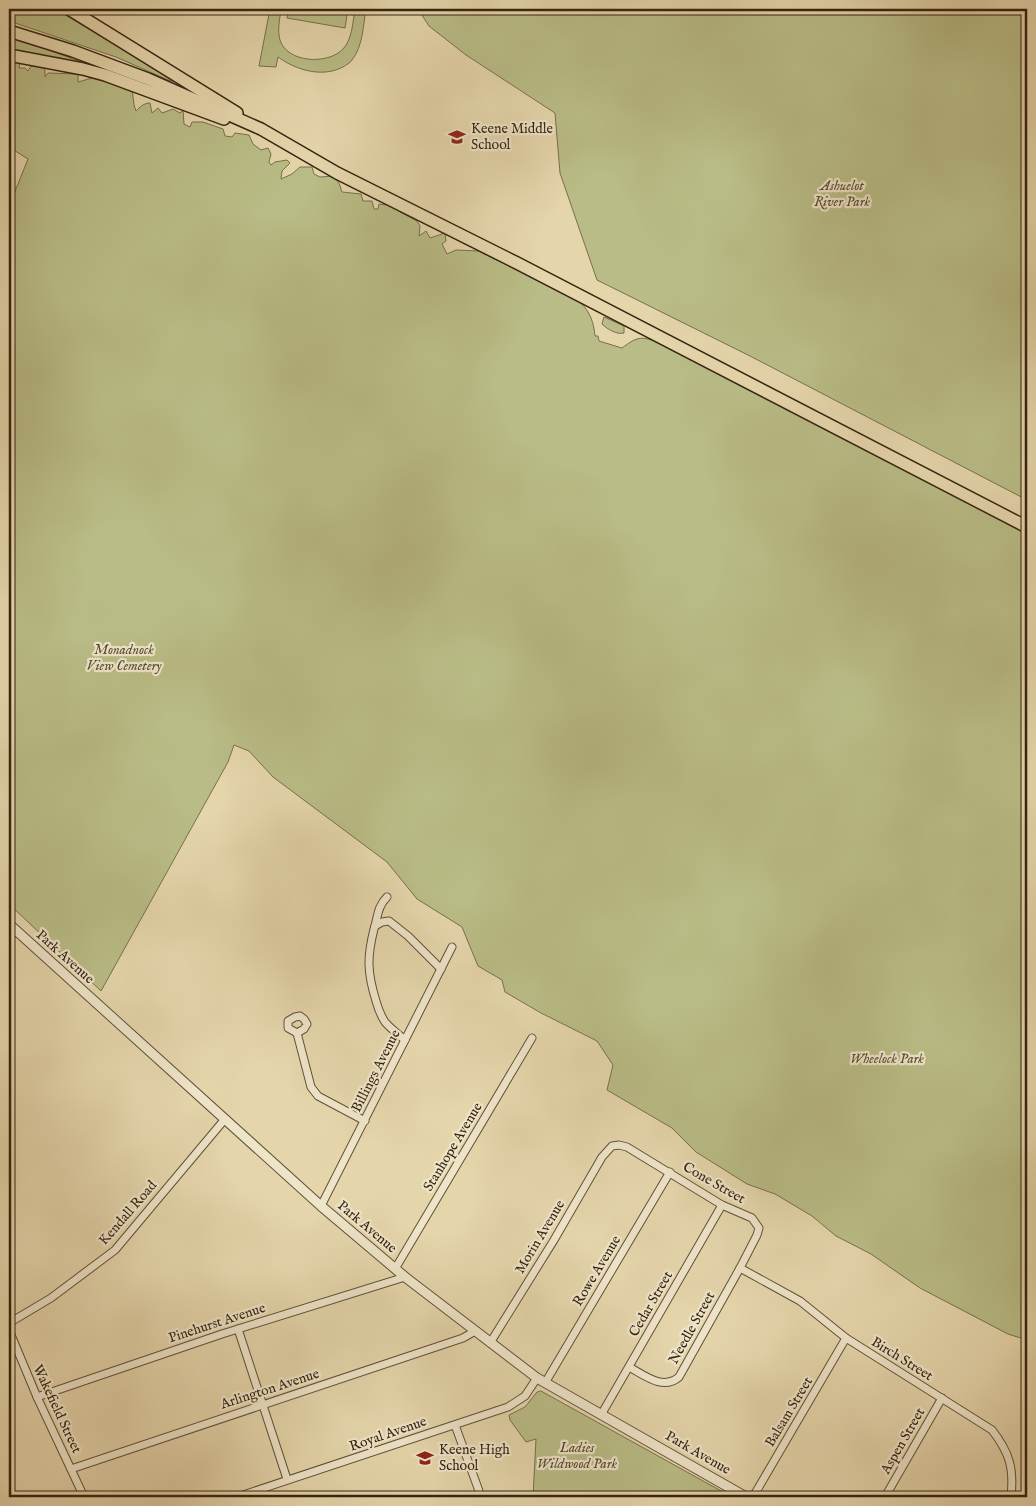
<svg xmlns="http://www.w3.org/2000/svg" width="1036" height="1506" font-family="'IM FELL English',serif">
<rect width="100%" height="100%" fill="#e5d5ab"/>
<filter id="stains"><feTurbulence type="fractalNoise" baseFrequency=".004" numOctaves="4"/><feColorMatrix values="0 0 0 0 .2 0 0 0 0 .09 0 0 0 0 .02 0 0 0 .5 -.17"/></filter>
<radialGradient id="worn" r=".72"><stop offset=".6" stop-color="#630" stop-opacity="0"/><stop offset="1" stop-color="#630" stop-opacity=".3"/></radialGradient>
<g fill="#b9bc86" stroke="#77704c">
<polygon points="9,9 55,9 178,82 168,80 116,57 9,21"/>
<path d="M270 9H281C280 18 277 30 280 40 287 63 328 65 343 49 352 40 353 21 355 9H366C363 26 363 46 352 60 350 63 346 65 343 67 322 78 296 70 278 57L276 67 259 66Z"/>
<polygon points="289,9 348,9 345,28 287,18"/>
<polygon points="418,9 1027,9 1027,500 750,356 597,280 560,173 555,113 466,55 429,26"/>
<polygon points="9,37 22,40 111,73 9,52"/>
<path d="M16 60 20 62 19 68H25L28 71 31 66 40 65 45 70V77L48 73 78 74V82L92 78 132 88 134 105 136 111C140 107 144 103 150 103L152 113 158 108 162 113 173 109 180 113 183 110 184 124 190 127 192 122H203L223 129 225 136 232 137 235 133 249 135 253 144 261 150 268 148 271 154 269 162 271 165 275 162 287 160 290 163 282 171 281 179 292 174 300 167H312L314 174 320 177 333 176 339 183 342 192 361 194 363 201H372L374 209H378L379 204 394 206 400 212 417 221 420 226 419 236 426 231 430 238 445 233 446 241 442 244 447 254 456 250 479 251 581 303C590 312 594 323 595 336H598L599 341 622 348C638 336 641 336 660 343L855 445 1027 533V1340L1008 1334 920 1288 871 1254 836 1236 812 1216 775 1194 747 1184 696 1152 672 1128 607 1090 613 1065 597 1041 541 1013 505 992 502 980 478 966 462 927 417 899 387 862 273 777 249 751 234 745 228 762 101 991 9 904V201L14 194 28 159 9 147V65Z"/>
<path d="M604 317 624 326V333C617 335 607 329 602 324Z"/>
<polygon points="541,1391 732,1497 533,1497 536,1439 526,1442 510,1420 509,1415 525,1407 537,1392"/>
</g>
<g fill="none" stroke-linecap="round" stroke-linejoin="round">
<g stroke="#615038" stroke-width="9">
<g id="minor">
<path d="M387 897C377 907 378 917 374 929 367 957 367 972 376 1001 378 1008 381 1016 385 1022 391 1029 398 1034 405 1040"/>
<polyline points="375,926 382,922 389,921 408,936 441,969"/>
<polygon points="300,1016 304,1019 307,1024 304,1029 297,1033 288,1028 288,1021 295,1017"/>
<polyline points="297,1033 311,1087 318,1096 365,1121"/>
<polyline points="321,1206 452,947"/>
<path d="M740 1268 800 1301 846 1338 992 1430C1010 1453 1014 1469 1011 1497"/>
<polyline points="395,1269 532,1038"/>
<polyline points="9,1323 51,1298 115,1250 225,1119"/>
<polyline points="238,1329 287,1479"/>
<polyline points="9,1330 37,1397 84,1497"/>
<path d="M490 1343 554 1240 602 1157 612 1146 619 1145 627 1147 722 1205 752 1218 759 1228 757 1235 740 1268 679 1377C663 1391 644 1375 629 1367"/>
<polyline points="545,1383 670,1172"/>
<polyline points="37,1397 222,1334 405,1277"/>
<polyline points="601,1415 722,1205"/>
<polyline points="455,1425 479,1491"/>
<polyline points="71,1469 463,1338 475,1331"/>
<polyline points="237,1497 508,1407 525,1396 537,1378"/>
<polyline points="753,1497 846,1338"/>
<polyline points="885,1497 942,1398"/>
</g>
</g>
<g stroke="#615038" stroke-width="11">
<polyline id="tertiary" points="9,924 321,1206 405,1277 537,1378 746,1497"/>
</g>
<g stroke="#352411" stroke-width="14">
<g id="trunk">
<polyline points="69,9 237,113"/>
<polyline points="9,31 73,51 148,79 261,129 337,173 517,263 1027,527"/>
<polyline points="9,55 83,69 105,75 224,119"/>
</g>
</g>
<use href="#minor" stroke="#eee4c8" stroke-width="7"/>
<use href="#tertiary" stroke="#eee4c8" stroke-width="9"/>
<use href="#trunk" stroke="#e5d5ab" stroke-width="11"/>
</g>
<defs>
<g id="school-bare" transform="scale(1.35)"><path d="M0-5L7-2L0 1L-7-2ZM-4 1L0 2.5L4 1V4Q0 6-4 4Z" fill="#8f2418" stroke="#eee4c8" stroke-width="2.5" paint-order="stroke"/></g>
</defs>
<g fill-rule="evenodd">
<use href="#school-bare" x="457" y="137"/>
<use href="#school-bare" x="425" y="1458"/>
</g>
<g text-anchor="middle" dominant-baseline="central" stroke-width="4.5" stroke-linejoin="round" paint-order="stroke">
<g font-size="14" fill="#352411" stroke="#eee4c8" text-anchor="start">
<text x="471" y="129">Keene Middle<tspan x="471" dy="16">School</tspan></text>
<text x="439" y="1450">Keene High<tspan x="439" dy="16">School</tspan></text>
</g>
<g font-size="14" font-style="italic" fill="#564a2e" stroke="#eee4c8">
<text x="842" y="186">Ashuelot<tspan x="842" dy="16">River Park</tspan></text>
<text x="124" y="650">Monadnock<tspan x="124" dy="16">View Cemetery</tspan></text>
<text x="887" y="1059">Wheelock Park</text>
<text x="577" y="1448">Ladies<tspan x="577" dy="16">Wildwood Park</tspan></text>
</g>
<g font-size="14" fill="#352411" stroke="#eee4c8">
<text transform="translate(65 957) rotate(42)">Park Avenue</text>
<text transform="translate(376 1071) rotate(-63)">Billings Avenue</text>
<text transform="translate(453 1147) rotate(-59)">Stanhope Avenue</text>
<text transform="translate(714 1183) rotate(30)">Cone Street</text>
<text transform="translate(128 1213) rotate(-49)">Kendall Road</text>
<text transform="translate(367 1227) rotate(40)">Park Avenue</text>
<text transform="translate(540 1237) rotate(-59)">Morin Avenue</text>
<text transform="translate(597 1271) rotate(-59)">Rowe Avenue</text>
<text transform="translate(651 1304) rotate(-60)">Cedar Street</text>
<text transform="translate(217 1323) rotate(-18)">Pinehurst Avenue</text>
<text transform="translate(692 1328) rotate(-61)">Needle Street</text>
<text transform="translate(902 1359) rotate(32)">Birch Street</text>
<text transform="translate(270 1389) rotate(-18)">Arlington Avenue</text>
<text transform="translate(57 1409) rotate(65)">Wakefield Street</text>
<text transform="translate(789 1412) rotate(-59)">Balsam Street</text>
<text transform="translate(388 1434) rotate(-19)">Royal Avenue</text>
<text transform="translate(903 1441) rotate(-60)">Aspen Street</text>
<text transform="translate(698 1453) rotate(30)">Park Avenue</text>
</g>
</g>
<rect width="1036" height="1506" fill="none" stroke="#e5d5ab" stroke-width="30"/>
<rect x="10" y="10" width="1016" height="1486" fill="none" stroke="#352411" stroke-width="2.5"/>
<rect x="15" y="15" width="1006" height="1476" fill="none" stroke="#352411"/>
<rect width="100%" height="100%" filter="url(#stains)"/>
<rect width="100%" height="100%" fill="url(#worn)"/>
</svg>
